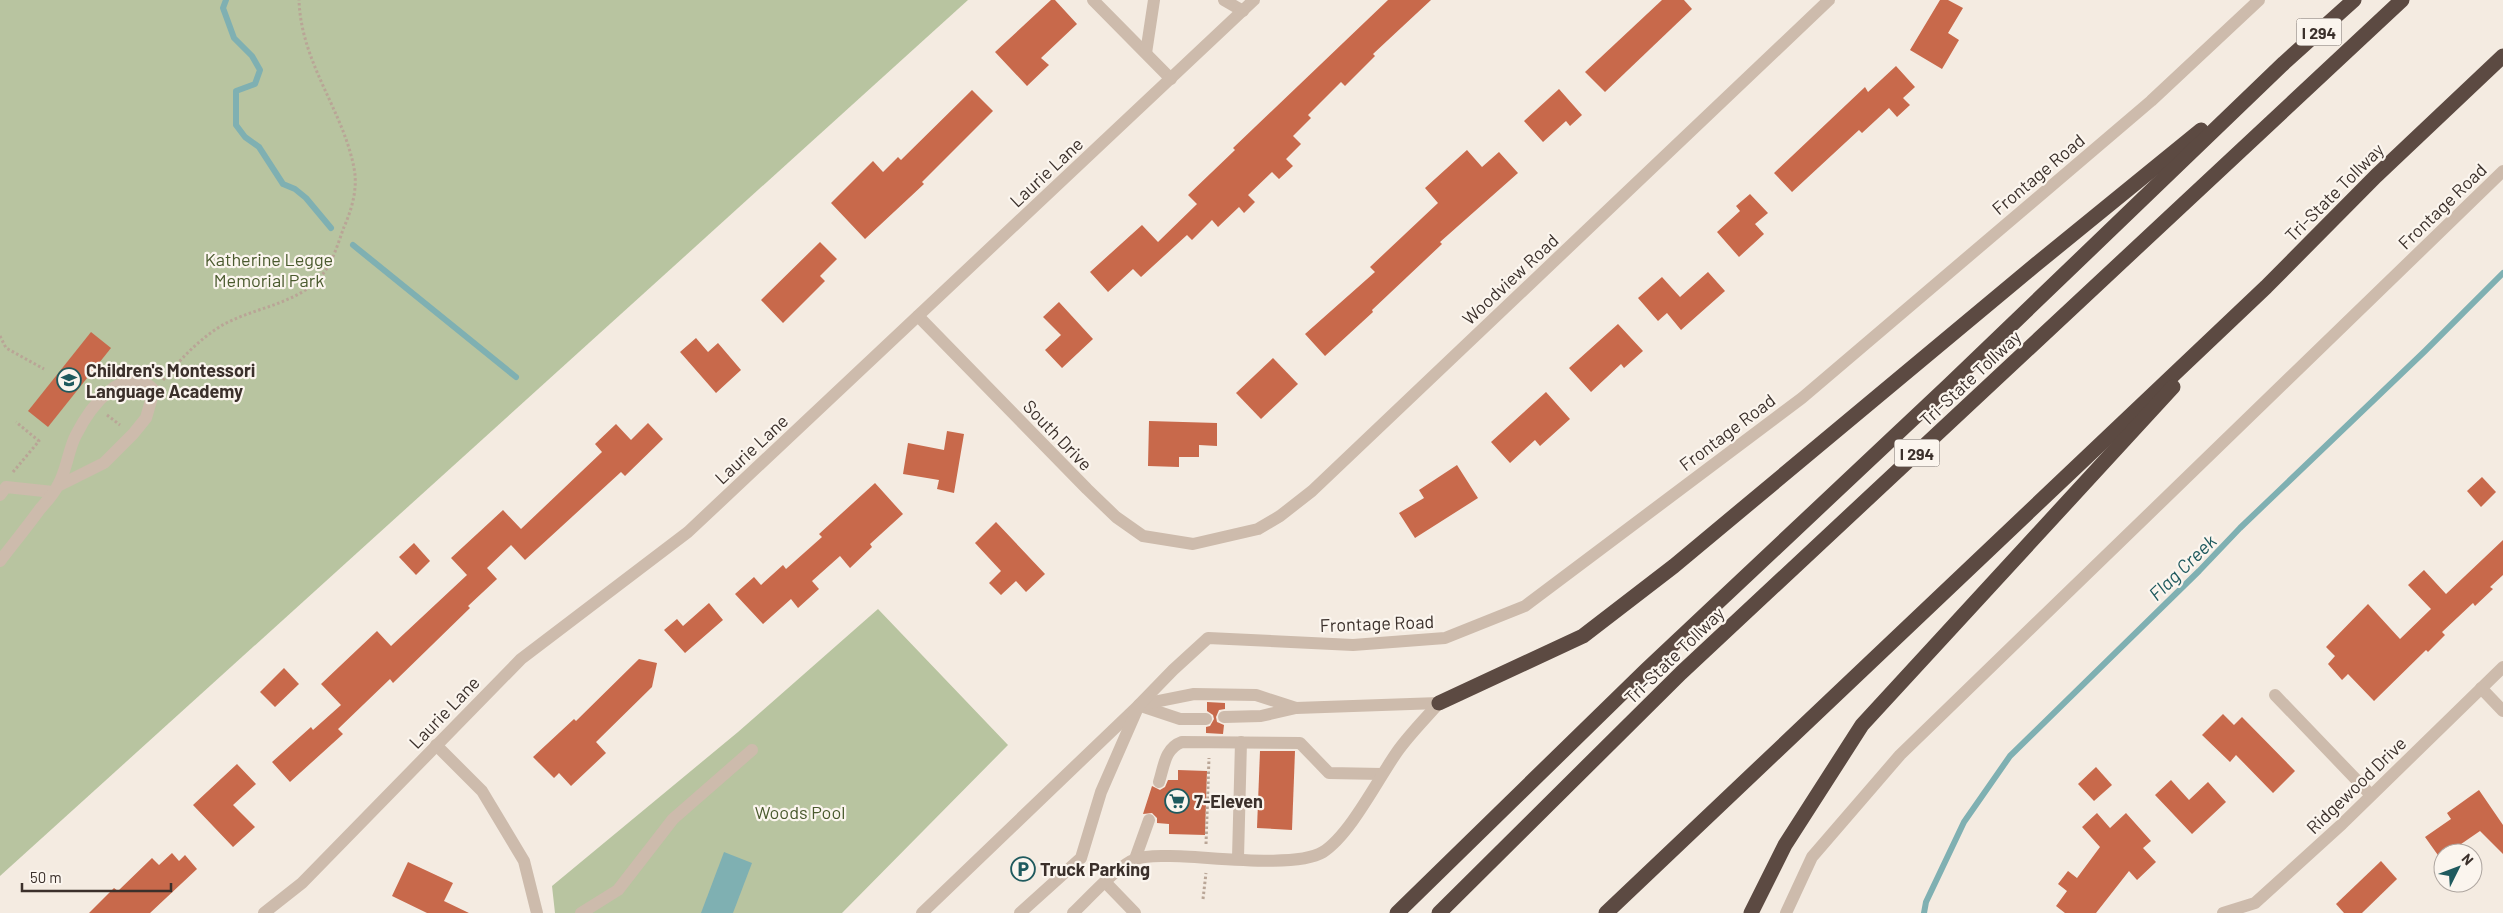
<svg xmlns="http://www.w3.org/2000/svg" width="2503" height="913" font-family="Barlow,sans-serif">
<rect width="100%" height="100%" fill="#f4ebe1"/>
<g fill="#b8c4a0">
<polygon points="0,0 968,0 0,876"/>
<polygon points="878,609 1008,745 842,913 555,913 552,886 738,732"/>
</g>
<polygon fill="#7fb0b2" points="724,852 752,863 733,913 701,913"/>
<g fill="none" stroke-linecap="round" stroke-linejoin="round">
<g stroke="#7fb0b2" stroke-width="6">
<polyline points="226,0 223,8 234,38 252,56 260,70 255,84 236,91 236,125 245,137 259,147 283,184 295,189 306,198 331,228"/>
<polyline points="353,245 516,377"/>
<polyline points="1924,913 1926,902 1964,822 2010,756 2199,571 2240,528 2425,351 2503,273"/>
</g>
</g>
<g fill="#c8694b">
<polygon points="1051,0 1055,0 1077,24 1041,58 1049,65 1027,86 995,52"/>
<polygon points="1388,0 1431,0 1373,54 1375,56 1345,86 1341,82 1308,115 1311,118 1293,136 1301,144 1286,159 1293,166 1279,179 1272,172 1248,195 1255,202 1244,213 1239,207 1218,227 1212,220 1192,240 1187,235 1141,277 1133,269 1108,292 1090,272 1142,225 1158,242 1197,204 1188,195 1235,150 1233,148"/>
<polygon points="1662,0 1684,0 1692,9 1605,92 1585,72"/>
<polygon points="1940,0 1948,0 1963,8 1948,33 1959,40 1942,69 1910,50"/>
<polygon points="1896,66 1915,87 1903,98 1910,105 1897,117 1889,108 1862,133 1859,130 1792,192 1774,173 1865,87 1868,92"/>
<polygon points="1559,89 1582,115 1570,126 1566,121 1543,142 1524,121"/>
<polygon points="972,90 993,111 922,182 924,184 865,239 831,203 873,161 883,172 898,157 901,160"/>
<polygon points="1467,150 1482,167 1499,152 1518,173 1440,242 1442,244 1372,310 1373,312 1325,356 1305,334 1375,272 1370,267 1438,203 1425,188"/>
<polygon points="1750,194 1768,213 1755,224 1764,234 1739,257 1717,232 1740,211 1736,206"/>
<polygon points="820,242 837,259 820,276 825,281 783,323 761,300"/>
<polygon points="1708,272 1725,291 1681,330 1667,313 1658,321 1638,298 1662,277 1680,297"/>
<polygon points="1059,302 1093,339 1062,368 1045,350 1061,335 1043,317"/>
<polygon points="1618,324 1643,351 1624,368 1621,364 1591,392 1569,368"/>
<polygon points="91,332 111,348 48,427 28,411"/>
<polygon points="696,338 708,352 718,343 741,370 716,393 680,352"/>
<polygon points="1273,358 1298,384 1261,419 1236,393"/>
<polygon points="1546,392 1570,419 1540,446 1535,440 1510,463 1491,442"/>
<polygon points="1149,421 1217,423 1217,446 1199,445 1199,457 1179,457 1179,467 1148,466"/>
<polygon points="648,423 663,439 625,476 621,472 525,560 511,545 487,568 497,579 468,606 470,608 393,683 390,679 338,729 343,734 290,782 272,762 311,727 313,730 341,705 321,684 377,631 391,646 467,575 451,558 503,510 521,529 602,452 595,444 616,424 631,440"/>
<polygon points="947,431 964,434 954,493 937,489 939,480 903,474 908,443 944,450"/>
<polygon points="1457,465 1478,498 1415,538 1399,513 1424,498 1419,490"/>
<polygon points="2482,477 2496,492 2481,507 2467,491"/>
<polygon points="875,483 903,514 870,544 872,547 850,568 840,556 812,581 819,589 798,608 791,599 763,624 735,594 754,577 761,585 783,565 786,569 822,537 819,534"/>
<polygon points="996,522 1045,574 1026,592 1016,581 1001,595 989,583 1001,571 975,543"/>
<polygon points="2503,540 2503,575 2490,587 2493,589 2475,606 2473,603 2442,632 2445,635 2428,652 2426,650 2374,701 2348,674 2342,680 2328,664 2335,656 2326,647 2368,604 2400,639 2431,609 2408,585 2424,570 2446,594"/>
<polygon points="414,543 430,561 416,575 399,557"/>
<polygon points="709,603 723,620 685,653 664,630 677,619 683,626"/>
<polygon points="639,659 657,663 652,687 596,742 606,753 571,786 559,773 554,778 533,757 574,719 576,721"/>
<polygon points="284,668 299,684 275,707 260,692"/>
<polygon points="1207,702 1225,703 1225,709 1219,710 1216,717 1217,722 1224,725 1223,734 1206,733 1206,727 1210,726 1214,719 1213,715 1207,711"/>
<polygon points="2223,714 2234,725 2242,717 2295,771 2273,793 2236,755 2230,762 2202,735"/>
<polygon points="1260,751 1295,751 1292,830 1257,828"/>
<polygon points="237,764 256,784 233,805 255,827 233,847 193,805"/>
<polygon points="2096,767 2112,785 2094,801 2078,784"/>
<polygon points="1178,770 1207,771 1205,835 1169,834 1169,824 1157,823 1157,818 1152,813 1143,814 1152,786 1160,790 1165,787 1168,780 1178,780"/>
<polygon points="2171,780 2189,800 2208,782 2226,802 2192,834 2155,795"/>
<polygon points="2479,790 2503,825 2503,854 2480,831 2448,853 2443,853 2440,858 2425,837 2451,819 2447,813"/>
<polygon points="2097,813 2110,828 2126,813 2151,841 2143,848 2156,862 2137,880 2129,871 2096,913 2065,913 2056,906 2067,891 2058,884 2068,871 2077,878 2100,847 2082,827"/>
<polygon points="172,853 179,861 185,855 197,869 150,913 89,913 114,888 118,891 152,858 159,865"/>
<polygon points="2381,861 2397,879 2362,913 2344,913 2336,904"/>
<polygon points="408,862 453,883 444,901 469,913 427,913 392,896"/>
</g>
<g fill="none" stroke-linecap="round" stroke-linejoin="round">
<g stroke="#b9a596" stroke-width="3" stroke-dasharray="2.5 2.5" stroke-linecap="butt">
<polyline points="0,336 6,348 44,369"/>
<path d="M163 380C180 360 198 340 221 326 253 307 298 305 322 275 333 262 338 243 344 227 352 209 358 188 354 168 343 110 301 63 299 0"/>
<polyline points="107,415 120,425"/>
<polyline points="13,472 39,441 16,422"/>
<polyline points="1206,844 1209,758"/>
<polyline points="1203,899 1206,873"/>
</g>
<g stroke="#cdbbac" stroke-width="12">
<polyline points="1093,0 1171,79"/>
<polyline points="1224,0 1243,11"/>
<polyline points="1146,53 1154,0"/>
<polyline points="0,495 6,487 53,492"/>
<path d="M0 561C13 544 27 527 40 509 46 502 54 494 58 485 67 470 68 450 76 435 89 409 124 360 154 390L146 418 133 434 104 463 58 486"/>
<polyline points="2275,695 2371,795"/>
<polyline points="1141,706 1180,719 1206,719"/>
<polyline points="1224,717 1261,716 1296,708"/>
<path d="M1159 782C1164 766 1165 748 1182 742L1300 743 1329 773 1382 774"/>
<polyline points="1238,858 1241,742"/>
<polyline points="1135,859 1149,820"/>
<polyline points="1106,883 1135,913"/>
<polyline points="581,913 618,890 673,819 752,750"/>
<polyline points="922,913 1139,705 1194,694 1256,695 1296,708 1439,703"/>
<polyline points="1020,913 1081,858 1101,792 1139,705 1173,670 1208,638 1353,645 1445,638 1525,606 1802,398 2151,101 2259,0"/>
<path d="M1073 913C1088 899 1118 865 1136 859 1146 855 1159 856 1170 856 1206 856 1295 869 1323 852 1350 835 1378 779 1397 752 1409 735 1425 719 1439 703"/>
<polyline points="1786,913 1812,857 1900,755 2503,171"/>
</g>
<g stroke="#cdbbac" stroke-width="12">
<polyline points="918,316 1087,489 1116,517 1143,536 1193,544 1258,529 1280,516 1312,491 1829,0"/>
<polyline points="2481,688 2503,711"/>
<polyline points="436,745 482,791 524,861 537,913"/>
<polyline points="264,913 302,883 521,659 688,532 1254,0"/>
<polyline points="2223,913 2255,903 2342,824 2503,667"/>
</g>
<g stroke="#5c4a42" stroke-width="15">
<polyline points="1439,703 1583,636 1674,566 2034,266 2201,130"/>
<polyline points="1397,913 1646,670 1949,385 2284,63 2354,0"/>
<polyline points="1439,913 1681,673 2402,0"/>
<polyline points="1606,913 2266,287 2376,176 2503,56"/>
<polyline points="1751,913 1785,845 1862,725 2173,387"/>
</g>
</g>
<defs>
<g id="school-ring" transform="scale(1.25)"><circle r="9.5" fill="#fbf5ee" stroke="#1f5a5e" stroke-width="1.5"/><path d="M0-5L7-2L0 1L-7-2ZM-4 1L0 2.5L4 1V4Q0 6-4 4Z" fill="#1f5a5e"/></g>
<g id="supermarket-ring" transform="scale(1.25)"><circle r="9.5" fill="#fbf5ee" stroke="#1f5a5e" stroke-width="1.5"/><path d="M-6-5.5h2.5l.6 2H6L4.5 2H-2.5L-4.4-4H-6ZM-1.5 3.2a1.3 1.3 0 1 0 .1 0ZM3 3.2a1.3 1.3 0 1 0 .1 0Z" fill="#1f5a5e"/></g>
<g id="parking-ring" transform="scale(1.25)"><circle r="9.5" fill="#fbf5ee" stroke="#1f5a5e" stroke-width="1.5"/><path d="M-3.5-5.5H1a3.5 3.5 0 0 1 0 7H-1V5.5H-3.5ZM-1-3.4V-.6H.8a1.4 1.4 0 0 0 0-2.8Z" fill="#1f5a5e"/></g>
</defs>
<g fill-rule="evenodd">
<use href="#school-ring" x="69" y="380"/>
<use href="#supermarket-ring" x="1177" y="801"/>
<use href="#parking-ring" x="1023" y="869"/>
</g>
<g text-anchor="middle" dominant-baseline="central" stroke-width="4.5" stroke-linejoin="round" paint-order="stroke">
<g fill="#fbf5ee" stroke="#756b66" stroke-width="1">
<rect x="2296.5" y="18.5" width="45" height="27" rx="4"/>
<rect x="1894.5" y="439.5" width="45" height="27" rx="4"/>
</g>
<g font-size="16" font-weight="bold" fill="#3b302b">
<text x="2319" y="32">I 294</text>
<text x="1917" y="453">I 294</text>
</g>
<g font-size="18" fill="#3b302b" stroke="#fbf5ee">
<text transform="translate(1046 172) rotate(-43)">Laurie Lane</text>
<text transform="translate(2038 174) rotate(-40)">Frontage Road</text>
<text transform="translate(2334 192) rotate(-45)">Tri-State Tollway</text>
<text transform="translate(2442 206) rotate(-44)">Frontage Road</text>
<text transform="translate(1510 279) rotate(-43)">Woodview Road</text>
<text transform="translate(1970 378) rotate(-43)">Tri-State Tollway</text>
<text transform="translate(1727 432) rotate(-37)">Frontage Road</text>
<text transform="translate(1058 435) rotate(46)">South Drive</text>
<text transform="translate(751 449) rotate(-43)">Laurie Lane</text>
<text transform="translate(1377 623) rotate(-2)">Frontage Road</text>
<text transform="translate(1674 655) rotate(-44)">Tri-State Tollway</text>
<text transform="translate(444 712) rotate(-46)">Laurie Lane</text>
<text transform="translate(2356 785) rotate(-44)">Ridgewood Drive</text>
</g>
<g font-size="18" fill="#4a5a2e" stroke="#fbf5ee">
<text x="269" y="259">Katherine Legge<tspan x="269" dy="21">Memorial Park</tspan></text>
<text x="800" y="812">Woods Pool</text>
</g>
<g font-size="18" font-weight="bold" fill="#3b302b" stroke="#fbf5ee" text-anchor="start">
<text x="86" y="370">Children's Montessori<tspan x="86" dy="21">Language Academy</tspan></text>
<text x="1194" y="801">7-Eleven</text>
<text x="1040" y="869">Truck Parking</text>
</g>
<g font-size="19" font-style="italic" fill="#1f5a5e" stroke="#fbf5ee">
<text transform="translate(2182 567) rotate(-44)">Flag Creek</text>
</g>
</g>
<g transform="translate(2458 868) rotate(48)"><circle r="24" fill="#fbf5ee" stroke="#aea6a0"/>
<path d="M0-4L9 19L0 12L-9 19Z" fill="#1f5a5e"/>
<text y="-8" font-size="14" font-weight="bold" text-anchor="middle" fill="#3b302b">N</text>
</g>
<path d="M22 883v8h149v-8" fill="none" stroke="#3b302b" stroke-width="2.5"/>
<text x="30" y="883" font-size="15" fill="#3b302b" stroke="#fbf5ee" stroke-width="4" paint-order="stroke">50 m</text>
</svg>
